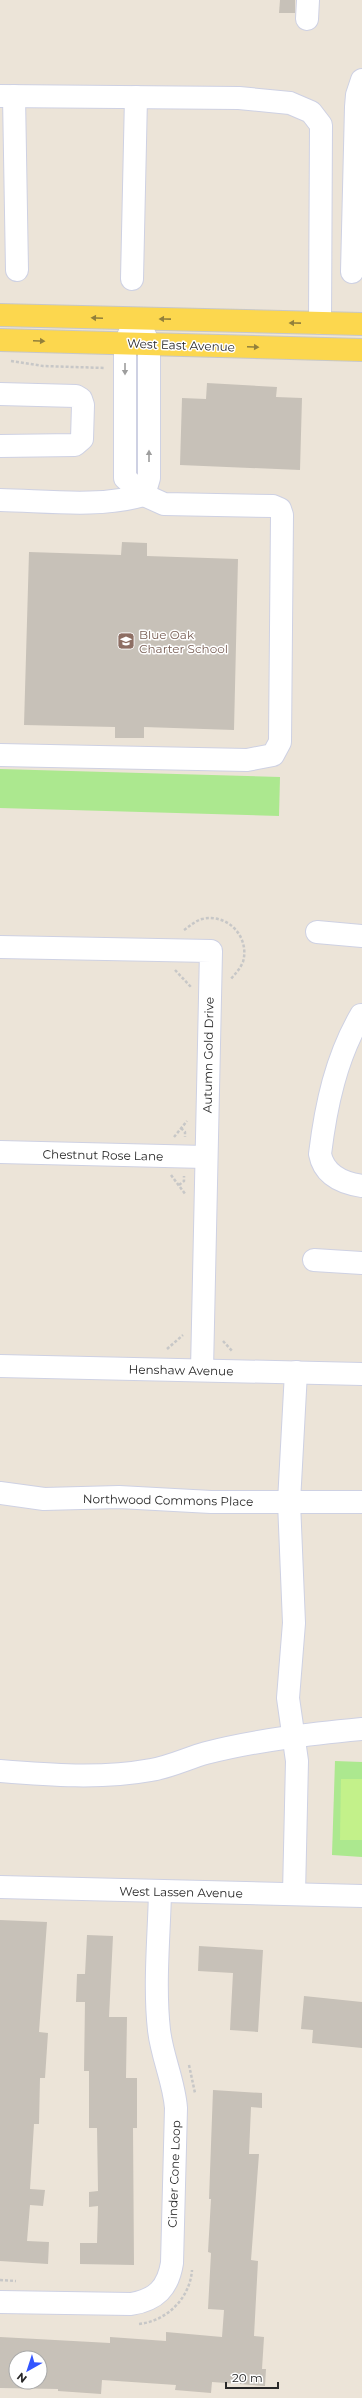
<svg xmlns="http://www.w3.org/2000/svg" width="362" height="2398" font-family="Montserrat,sans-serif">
<rect width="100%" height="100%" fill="#ece4d8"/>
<g fill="#ace88f">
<polygon points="0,769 280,777 279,816 0,808"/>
<polygon points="335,1761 362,1762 362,1857 332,1855"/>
</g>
<polygon fill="#c3f18a" points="341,1779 362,1779 362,1840 340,1840"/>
<g fill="#c7c1b8" fill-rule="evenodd">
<polygon points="280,0 295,0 295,13 279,13"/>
<polygon points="207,383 277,387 276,397 302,398 300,470 180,465 182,398 206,399"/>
<polygon points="122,542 147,543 147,556 238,559 234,730 144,727 144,738 115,738 115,727 24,725 29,552 121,555"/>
<polygon points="0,1920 47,1922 39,2032 48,2033 45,2078 40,2078 39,2124 34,2124 30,2189 45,2190 43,2206 30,2205 27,2241 49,2242 48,2264 0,2261"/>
<polygon points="87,1935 113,1936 109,2017 127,2017 126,2078 137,2078 137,2128 133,2128 134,2265 80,2264 80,2243 97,2243 98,2206 89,2207 89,2192 98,2191 97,2128 89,2128 89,2071 84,2071 85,2002 76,2002 77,1974 85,1974"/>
<polygon points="199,1946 263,1950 258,2032 230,2030 233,1973 198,1971"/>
<polygon points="304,1996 362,2002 362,2048 312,2043 313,2030 301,2029"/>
<path d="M213 2090 262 2093V2108L251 2107 249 2154H259L251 2260 258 2261 254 2336 264 2337 262 2369H266L265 2386 212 2382 211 2393 175 2390 176 2385 102 2380 101 2394 58 2391V2389L0 2388V2337L110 2343V2337L166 2341V2332L222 2337 224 2310 208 2309 211 2253 208 2252 211 2199H209ZM16 2358H40V2382H16Z"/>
</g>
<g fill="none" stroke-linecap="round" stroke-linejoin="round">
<g stroke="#ced1e3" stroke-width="24">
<g id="minor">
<polyline points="307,19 308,0"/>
<polyline points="0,96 239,98 290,103 311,112 321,125 320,323"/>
<polyline points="14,96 17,270"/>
<polyline points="352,272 356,107 357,95 362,80"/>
<polyline points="132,279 136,97"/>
<polyline points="141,327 149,344 149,478 144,495"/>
<polyline points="0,394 76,396 81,399 83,405 82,439 75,445 0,446"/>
<path d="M0 500C48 501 98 508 144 495"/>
<polyline points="0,755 247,760 273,755 280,742 282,515 280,509 273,506 164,504 144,495 125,478 125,343 136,319"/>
<polyline points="317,932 362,936"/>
<polyline points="0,947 211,951 202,1370"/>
<path d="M361 1015C336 1058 326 1105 320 1154 324 1175 342 1183 362 1186"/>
<polyline points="0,1152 205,1157"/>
<polyline points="314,1260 362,1263"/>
<polyline points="0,1366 362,1374"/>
<polyline points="0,1493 44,1499 119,1497 211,1502 362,1502"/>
<path d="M0 1771C49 1775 102 1779 151 1770 170 1767 188 1758 206 1753 257 1740 310 1734 362 1729"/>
<polyline points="0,1887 362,1896"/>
<polyline points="294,1894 297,1761 288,1698 294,1623 289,1502 296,1372"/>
<path d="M0 2302 131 2304C156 2300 168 2288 172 2263L176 2108C174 2081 162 2057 159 2030 154 1985 159 1937 160 1892"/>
</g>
</g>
<g stroke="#c7c7c7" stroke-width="24">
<g id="major">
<polyline points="0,315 362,324"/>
<polyline points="0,340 362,350"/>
</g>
</g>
<g stroke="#c7c7c7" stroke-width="2.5" stroke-dasharray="3 2" stroke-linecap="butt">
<polyline points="11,361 43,366 105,368"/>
<path d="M184 930C190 926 195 921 202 919 228 913 250 937 243 962 240 969 235 974 230 980"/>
<polyline points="175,970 191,987"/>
<polyline points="181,1128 185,1132 185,1137"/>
<polyline points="174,1137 187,1121"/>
<polyline points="171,1175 186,1195"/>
<polyline points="179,1185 184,1181 184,1176"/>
<polyline points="223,1341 233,1352"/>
<polyline points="167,1349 183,1335"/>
<polyline points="189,2065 195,2093"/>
<polyline points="0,2280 16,2281"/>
<path d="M139 2324C167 2321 190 2298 192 2270"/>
</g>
<use href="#minor" stroke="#fff" stroke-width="22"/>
<use href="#major" stroke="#fcd74e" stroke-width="22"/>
</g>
<defs><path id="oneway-solid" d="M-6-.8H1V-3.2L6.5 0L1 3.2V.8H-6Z"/></defs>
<g fill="#92803b">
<use href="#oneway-solid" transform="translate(97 318) rotate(-178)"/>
<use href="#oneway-solid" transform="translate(165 319) rotate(-179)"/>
<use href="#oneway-solid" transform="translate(295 323) rotate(-179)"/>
<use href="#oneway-solid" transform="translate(39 341) rotate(2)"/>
<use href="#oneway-solid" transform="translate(253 347) rotate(2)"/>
</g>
<g fill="#9e9e9e">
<use href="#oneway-solid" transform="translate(125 369) rotate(90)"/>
<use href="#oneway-solid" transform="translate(149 456) rotate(-90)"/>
</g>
<defs>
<g id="school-square" transform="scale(0.9)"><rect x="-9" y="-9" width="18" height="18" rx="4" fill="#8d6e63" stroke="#fff"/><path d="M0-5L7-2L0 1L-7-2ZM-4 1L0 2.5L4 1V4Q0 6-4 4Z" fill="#fff"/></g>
</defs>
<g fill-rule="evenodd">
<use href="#school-square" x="126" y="641"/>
</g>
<g text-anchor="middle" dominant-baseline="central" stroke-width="3" stroke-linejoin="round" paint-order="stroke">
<g font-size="12" fill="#282828" stroke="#fff">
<text transform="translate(181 345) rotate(2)">West East Avenue</text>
<text transform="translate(208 1055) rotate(-89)">Autumn Gold Drive</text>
<text transform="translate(103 1155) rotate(1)">Chestnut Rose Lane</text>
<text transform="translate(181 1370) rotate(1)">Henshaw Avenue</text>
<text transform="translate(168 1500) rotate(1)">Northwood Commons Place</text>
<text transform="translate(181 1892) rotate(1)">West Lassen Avenue</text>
<text transform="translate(174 2174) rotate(-88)">Cinder Cone Loop</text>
</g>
<g font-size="12" fill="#785e54" stroke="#fff" text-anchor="start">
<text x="139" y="634">Blue Oak<tspan x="139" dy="14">Charter School</tspan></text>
</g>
</g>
<g transform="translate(28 2370) rotate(219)"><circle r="19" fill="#ffffff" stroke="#a9a9a9"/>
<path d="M0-3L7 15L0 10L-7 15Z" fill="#3355ff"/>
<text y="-6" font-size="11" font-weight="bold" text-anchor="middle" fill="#282828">N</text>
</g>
<path d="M226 2382v6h52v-6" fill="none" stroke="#282828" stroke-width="2"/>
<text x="232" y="2382" font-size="12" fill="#282828" stroke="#ffffff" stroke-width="3" paint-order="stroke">20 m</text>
</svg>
